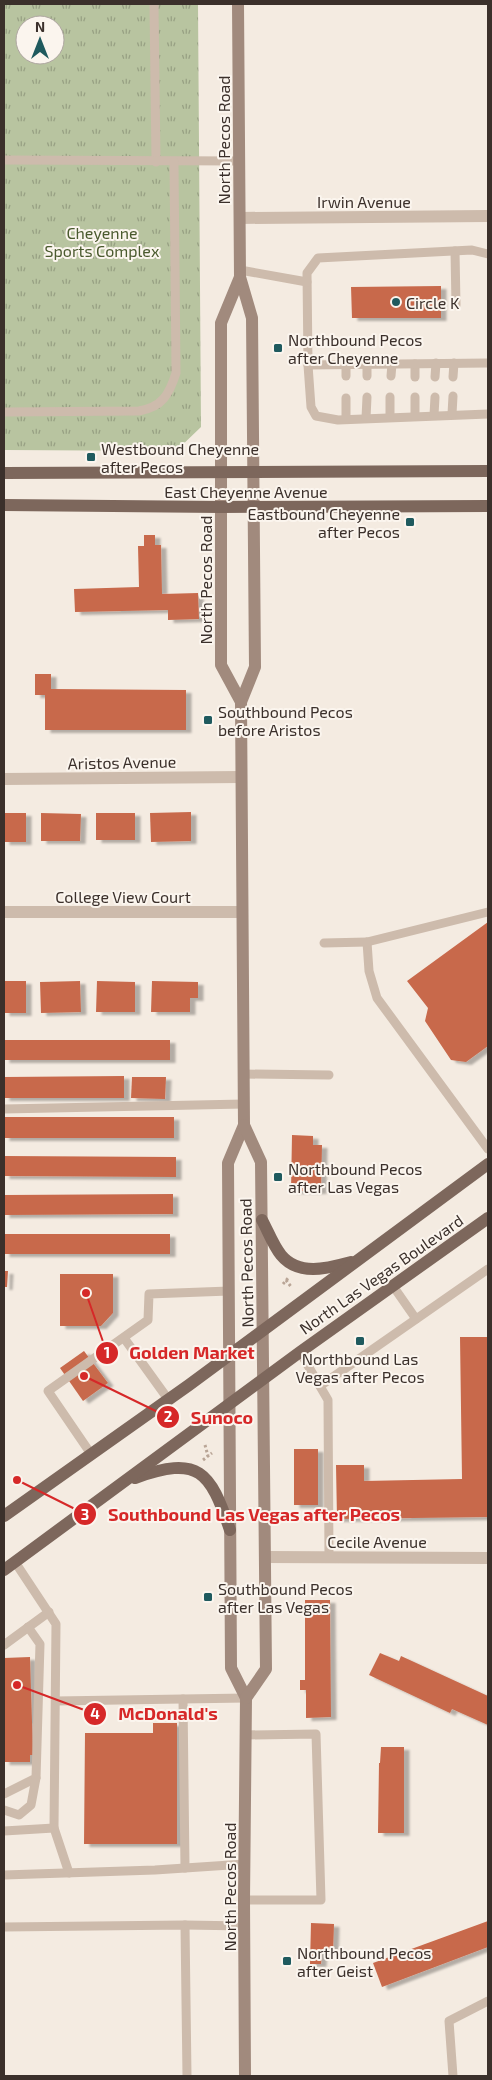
<svg xmlns="http://www.w3.org/2000/svg" width="492" height="2080" font-family="'Exo 2',sans-serif">
<defs>
<pattern id="park-tufts" width="24" height="20" patternUnits="userSpaceOnUse" patternTransform="scale(1.25)"><rect width="24" height="20" fill="#b8c4a0"/><path d="M3 7l-1-3M5 7V3M7 7l1-3M15 17l-1-3M17 17v-4M19 17l1-3" fill="none" stroke="#97a083"/></pattern>
<filter id="shadow"><feDropShadow dx="5.5" dy="3" stdDeviation="1" flood-color="#0004"/></filter>
</defs>
<rect width="100%" height="100%" fill="#f4ebe1"/>
<path fill="url(#park-tufts)" fill-rule="evenodd" d="M4 4H198L201 427 176 451 4 450ZM25 25H55V55H25Z"/>
<g fill="#c8694b" filter="url(#shadow)">
<polygon points="441,286 441,318 352,318 351,287"/>
<polygon points="144,535 155,535 155,545 161,545 162,594 198,593 199,619 168,620 168,610 75,612 74,589 139,587 138,546 144,546"/>
<polygon points="35,674 51,674 51,689 186,690 186,730 45,730 45,695 35,695"/>
<polygon points="191,812 191,841 151,842 150,813"/>
<rect x="4" y="813" width="22" height="29"/>
<polygon points="41,813 81,814 80,841 41,841"/>
<rect x="96" y="813" width="39" height="27"/>
<polygon points="488,922 488,1046 466,1062 451,1060 425,1021 428,1008 407,981"/>
<rect x="4" y="981" width="22" height="32"/>
<polygon points="80,981 81,1012 41,1013 40,982"/>
<polygon points="97,981 135,982 135,1012 96,1012"/>
<polygon points="152,981 198,982 198,998 190,998 190,1012 151,1012"/>
<rect x="4" y="1040" width="166" height="20"/>
<polygon points="124,1076 124,1098 4,1098 4,1077"/>
<polygon points="132,1077 166,1077 165,1099 131,1098"/>
<rect x="4" y="1117" width="170" height="21"/>
<polygon points="292,1135 313,1136 313,1145 322,1145 321,1191 291,1191"/>
<polygon points="4,1156 176,1157 176,1177 4,1176"/>
<polygon points="173,1194 173,1214 4,1215 4,1195"/>
<rect x="4" y="1234" width="166" height="20"/>
<polygon points="4,1271 8,1271 7,1287 4,1287"/>
<polygon points="60,1274 113,1274 113,1313 101,1326 60,1326"/>
<polygon points="460,1337 488,1337 488,1517 337,1519 336,1465 364,1465 364,1481 462,1479"/>
<polygon points="84,1351 108,1383 83,1401 60,1368"/>
<rect x="294" y="1449" width="24" height="56"/>
<polygon points="305,1600 330,1600 331,1717 306,1718 306,1690 300,1690 300,1680 305,1680"/>
<polygon points="380,1653 399,1661 401,1656 488,1696 488,1725 452,1709 450,1713 369,1675"/>
<polygon points="30,1657 33,1755 30,1755 30,1762 4,1762 4,1658"/>
<polygon points="153,1723 177,1723 177,1844 84,1844 85,1733 153,1733"/>
<polygon points="381,1747 404,1747 404,1833 378,1833 379,1763 380,1763"/>
<polygon points="488,1921 488,1947 382,1987 373,1963"/>
<polygon points="311,1923 334,1924 333,1953 322,1952 321,1964 310,1964"/>
</g>
<g fill="none" stroke-linecap="round" stroke-linejoin="round">
<g stroke="#b9a596" stroke-width="3" stroke-dasharray="2.5 2.5" stroke-linecap="butt">
<polyline points="286,1280 292,1288"/>
<polyline points="283,1284 289,1277"/>
<polyline points="205,1445 208,1456"/>
<polyline points="203,1460 212,1453"/>
</g>
<g stroke="#cdbbac" stroke-width="9">
<polyline points="154,4 156,162"/>
<polyline points="4,160 239,161"/>
<polyline points="455,251 456,305"/>
<polyline points="488,254 472,250 318,258 307,273 308,365 311,407 316,416 338,420 488,414"/>
<polyline points="240,270 307,282"/>
<polyline points="415,364 415,377"/>
<polyline points="308,365 488,363"/>
<polyline points="346,365 346,376"/>
<polyline points="367,376 367,364"/>
<polyline points="391,376 392,364"/>
<polyline points="435,377 436,363"/>
<polyline points="453,377 454,363"/>
<polyline points="346,398 346,419"/>
<path d="M4 412 139 411C162 407 169 395 176 373L174 162"/>
<polyline points="452,414 453,396"/>
<polyline points="434,415 435,397"/>
<polyline points="415,416 415,397"/>
<polyline points="390,417 390,397"/>
<polyline points="366,418 367,397"/>
<polyline points="367,942 369,971 377,998 488,1149"/>
<polyline points="324,943 367,942 488,912"/>
<polyline points="244,1074 329,1075"/>
<polyline points="4,1109 244,1104"/>
<polyline points="393,1286 416,1319"/>
<polyline points="124,1338 168,1399"/>
<polyline points="300,1352 328,1400 329,1557"/>
<polyline points="320,1386 488,1269"/>
<polyline points="91,1454 48,1391 148,1320 149,1294 229,1291"/>
<polyline points="15,1562 56,1624 54,1828"/>
<polyline points="4,1645 49,1612"/>
<polyline points="183,1699 185,1868"/>
<polyline points="56,1701 246,1698"/>
<polyline points="4,1794 36,1778 40,1644 28,1627"/>
<polyline points="4,1810 19,1815 31,1805 36,1778"/>
<polyline points="4,1831 54,1828 69,1873"/>
<polyline points="4,1875 155,1870 245,1864"/>
<polyline points="244,1900 321,1900 316,1734 246,1735"/>
<polyline points="185,1925 245,1926"/>
<polyline points="4,1927 185,1925 187,2076"/>
<polyline points="453,2076 449,2021 488,2001"/>
</g>
<g stroke="#cdbbac" stroke-width="12">
<polyline points="240,218 488,216"/>
<polyline points="4,779 241,777"/>
<polyline points="4,912 242,912"/>
<polyline points="265,1557 488,1558"/>
</g>
<g stroke="#a18a7d" stroke-width="12">
<polyline points="238,4 240,277 252,318 255,667 241,702 244,1125 228,1163 231,1668 246,1698 244,1900 245,2076"/>
<polyline points="240,277 221,323 221,665 241,702"/>
<polyline points="244,1125 261,1162 266,1669 246,1698"/>
</g>
<g stroke="#7d675c" stroke-width="12">
<polyline points="4,473 488,471"/>
<polyline points="4,505 221,507 488,506"/>
<path d="M262 1220C268 1231 273 1245 281 1255 299 1277 329 1268 351 1262"/>
<path d="M135 1478C199 1455 210 1471 230 1530"/>
<polyline points="4,1516 189,1385 488,1164"/>
<polyline points="4,1570 300,1352 488,1218"/>
</g>
</g>
<g fill="#1f5a5e" stroke="#fbf5ee" stroke-width="2">
<circle cx="396" cy="302" r="5"/>
<rect x="273" y="343" width="10" height="10" rx="2.5"/>
<rect x="86" y="452" width="10" height="10" rx="2.5"/>
<rect x="405" y="517" width="10" height="10" rx="2.5"/>
<rect x="203" y="715" width="10" height="10" rx="2.5"/>
<rect x="273" y="1172" width="10" height="10" rx="2.5"/>
<rect x="355" y="1336" width="10" height="10" rx="2.5"/>
<rect x="203" y="1592" width="10" height="10" rx="2.5"/>
<rect x="282" y="1956" width="10" height="10" rx="2.5"/>
</g>
<g text-anchor="middle" dominant-baseline="central" stroke-width="4" stroke-linejoin="round" paint-order="stroke">
<g font-size="16" fill="#3b302b" stroke="#fbf5ee">
<text transform="translate(223 140) rotate(-90)">North Pecos Road</text>
<text x="364" y="201">Irwin Avenue</text>
<text x="246" y="491">East Cheyenne Avenue</text>
<text transform="translate(205 580) rotate(-90)">North Pecos Road</text>
<text transform="translate(122 762) rotate(-1)">Aristos Avenue</text>
<text x="123" y="896">College View Court</text>
<text transform="translate(246 1263) rotate(-91)">North Pecos Road</text>
<text transform="translate(381 1274) rotate(-35)">North Las Vegas Boulevard</text>
<text x="377" y="1541">Cecile Avenue</text>
<text transform="translate(229 1887) rotate(-90)">North Pecos Road</text>
</g>
<g font-size="16" fill="#4a5a2e" stroke="#fbf5ee">
<text x="102" y="232">Cheyenne<tspan x="102" dy="18">Sports Complex</tspan></text>
</g>
<g font-size="16" fill="#3b302b" stroke="#fbf5ee" text-anchor="start">
<text x="406" y="302">Circle K</text>
<text x="288" y="339">Northbound Pecos<tspan x="288" dy="18">after Cheyenne</tspan></text>
<text x="101" y="448">Westbound Cheyenne<tspan x="101" dy="18">after Pecos</tspan></text>
<text x="400" y="513" text-anchor="end">Eastbound Cheyenne<tspan x="400" dy="18">after Pecos</tspan></text>
<text x="218" y="711">Southbound Pecos<tspan x="218" dy="18">before Aristos</tspan></text>
<text x="288" y="1168">Northbound Pecos<tspan x="288" dy="18">after Las Vegas</tspan></text>
<text x="360" y="1358" text-anchor="middle">Northbound Las<tspan x="360" dy="18">Vegas after Pecos</tspan></text>
<text x="218" y="1588">Southbound Pecos<tspan x="218" dy="18">after Las Vegas</tspan></text>
<text x="297" y="1952">Northbound Pecos<tspan x="297" dy="18">after Geist</tspan></text>
</g>
</g>
<path fill="none" stroke="#d62828" stroke-width="2" d="M86 1293L107 1353M84 1376L168 1417M17 1480L85 1514M17 1685L95 1714"/>
<g fill="#d62828" stroke="#fbf5ee" stroke-width="2">
<circle cx="86" cy="1293" r="5"/>
<circle cx="84" cy="1376" r="5"/>
<circle cx="17" cy="1480" r="5"/>
<circle cx="17" cy="1685" r="5"/>
<circle cx="107" cy="1353" r="12"/>
<circle cx="168" cy="1417" r="12"/>
<circle cx="85" cy="1514" r="12"/>
<circle cx="95" cy="1714" r="12"/>
</g>
<g font-size="15" text-anchor="middle" font-weight="bold" fill="#fff">
<text x="107" y="1358">1</text>
<text x="168" y="1422">2</text>
<text x="85" y="1520">3</text>
<text x="95" y="1719">4</text>
</g>
<g font-size="18" text-anchor="middle" font-weight="bold" fill="#d62828" stroke="#fbf5ee" stroke-width="4" stroke-linejoin="round" paint-order="stroke">
<text x="192" y="1359">Golden Market</text>
<text x="222" y="1424">Sunoco</text>
<text x="254" y="1521">Southbound Las Vegas after Pecos</text>
<text x="168" y="1720">McDonald's</text>
</g>
<rect width="492" height="2080" fill="none" stroke="#3b302b" stroke-width="10"/>
<g transform="translate(40 40)"><circle r="24" fill="#fbf5ee" stroke="#aea6a0"/>
<path d="M0-4L9 19L0 12L-9 19Z" fill="#1f5a5e"/>
<text y="-8" font-size="14" font-weight="bold" text-anchor="middle" fill="#3b302b">N</text>
</g>
</svg>
